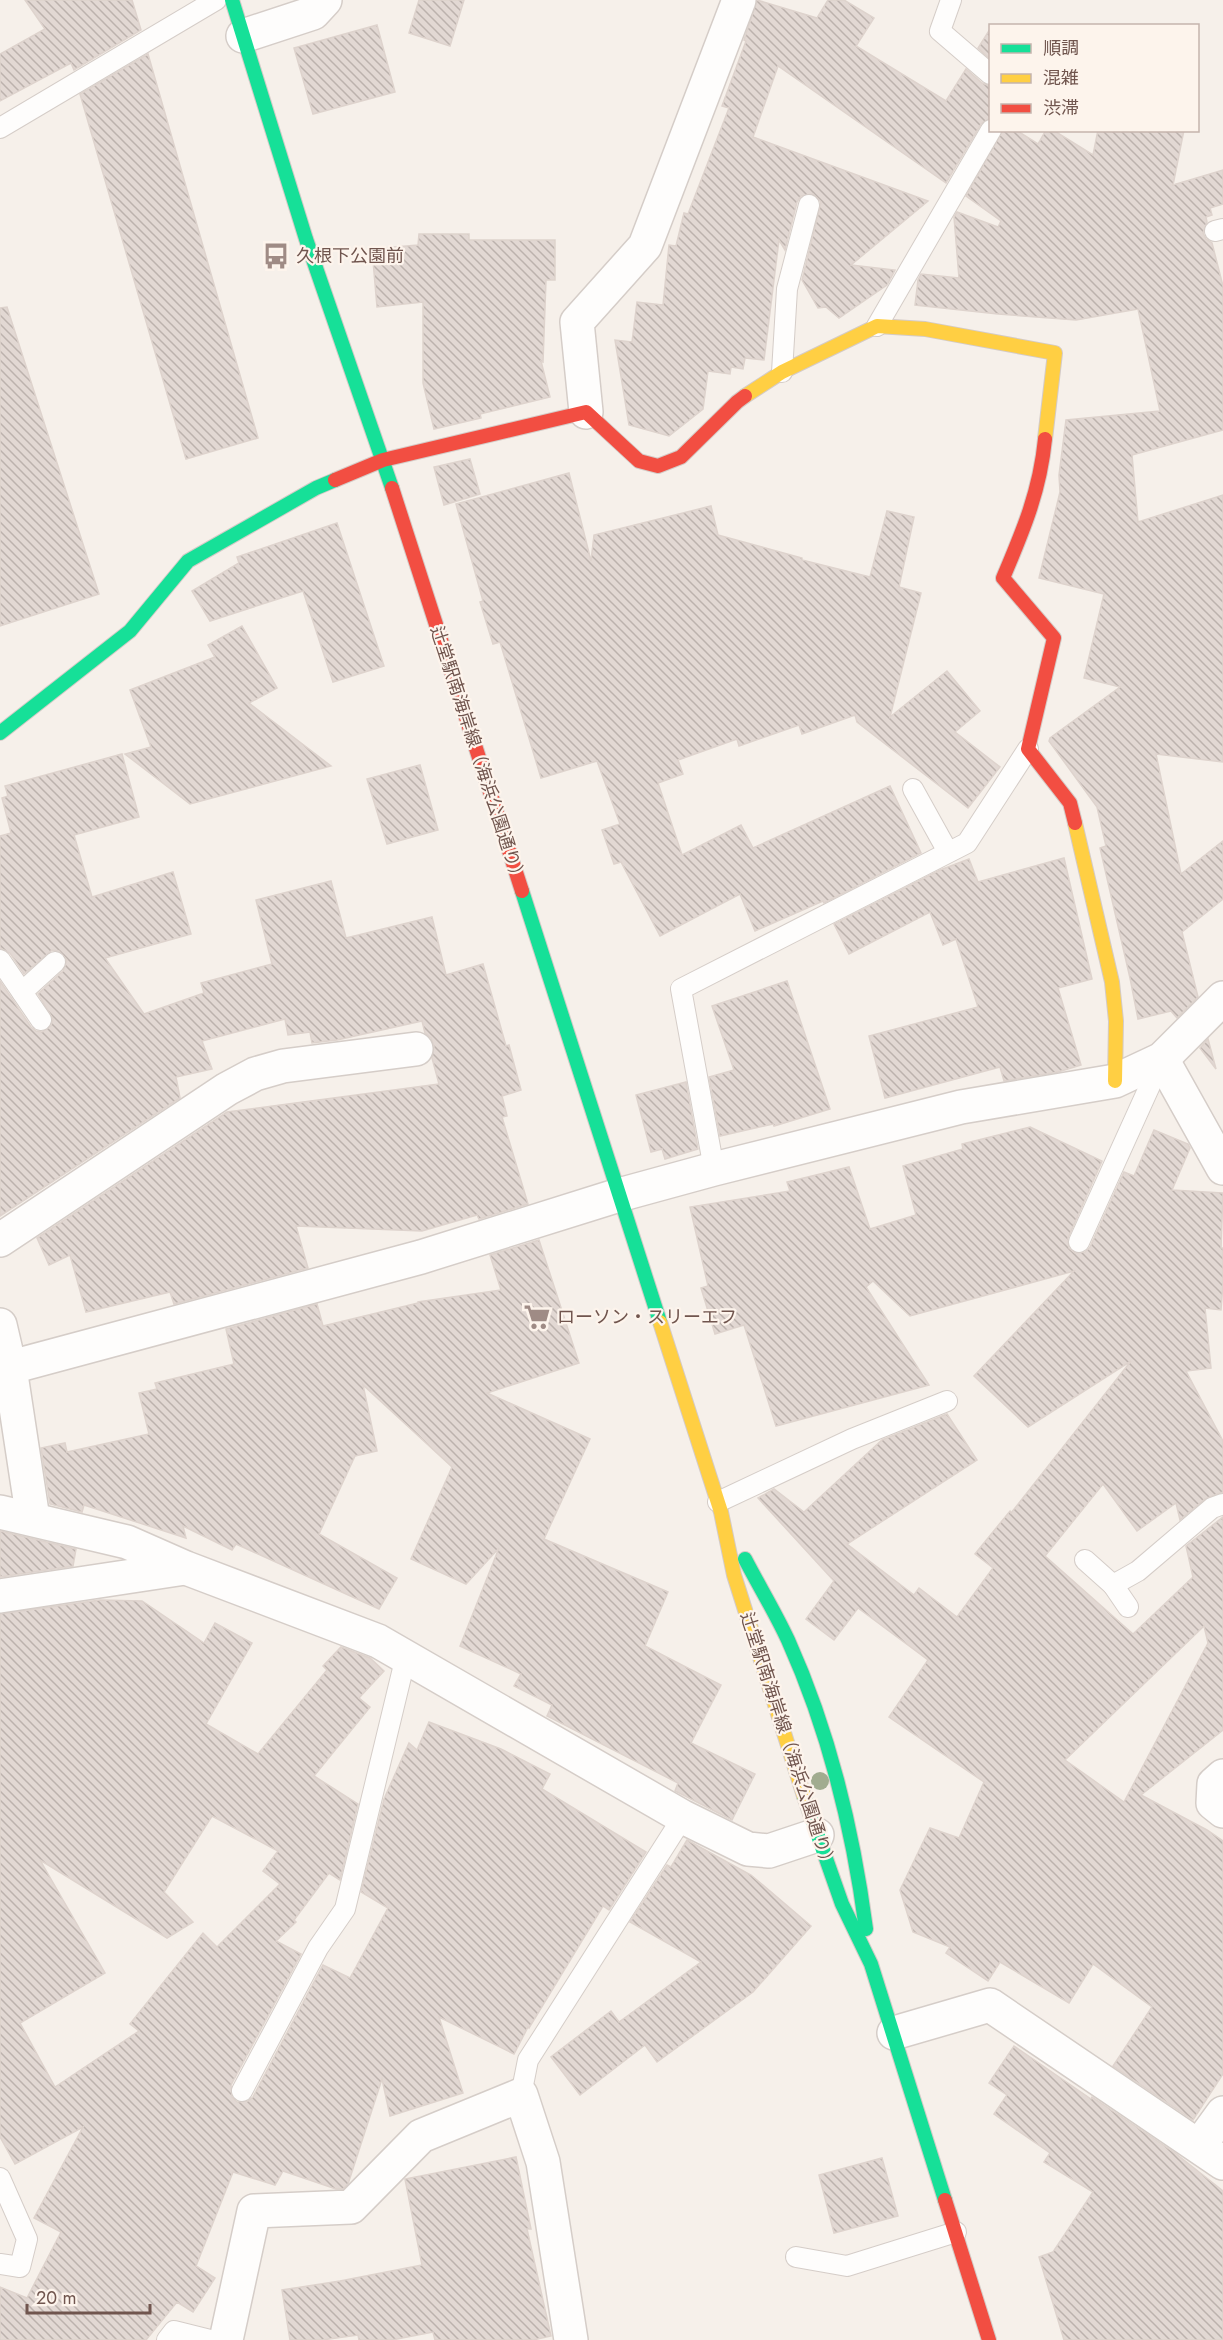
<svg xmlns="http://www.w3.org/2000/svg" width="1223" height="2340" font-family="Jost,'Noto Sans JP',sans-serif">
<defs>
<pattern id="building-back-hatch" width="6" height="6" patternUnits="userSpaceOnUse" patternTransform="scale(1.5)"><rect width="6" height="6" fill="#e2d8d3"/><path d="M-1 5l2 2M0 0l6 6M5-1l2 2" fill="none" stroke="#bcb2ad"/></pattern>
</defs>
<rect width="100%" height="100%" fill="#f6f0ea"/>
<g fill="url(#building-back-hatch)" stroke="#ded3cd" stroke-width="1.5" fill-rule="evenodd">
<polygon points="25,0 132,0 141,30 74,70 71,63 0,101 0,54 45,29"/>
<polygon points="419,0 464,0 450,46 409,33"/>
<polygon points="757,0 817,18 828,0 844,0 874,18 856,46 946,101 966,69 982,83 990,86 990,118 981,124 946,183 778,66 753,137 928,201 851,265 895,270 887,285 839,318 826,307 818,308 802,280 821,202 813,194 801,196 797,202 785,250 779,240 764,360 745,358 743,369 731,367 730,374 708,371 703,409 669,436 629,425 615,340 632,342 637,302 663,305 669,245 676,246 684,213 688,214 729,108 722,106 746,41 744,40"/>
<polygon points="377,25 395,92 313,114 294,48"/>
<polygon points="990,29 990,59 978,48"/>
<polygon points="148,54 258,438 186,459 80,94"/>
<polygon points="1003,130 1016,130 1038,144 1046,130 1053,130 1093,155 1098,130 1184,130 1173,185 1223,170 1223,204 1210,208 1212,215 1206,217 1207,222 1203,233 1206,239 1212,243 1223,286 1223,430 1132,455 1138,522 1223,495 1223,762 1156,754 1181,874 1223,841 1223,899 1182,932 1198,997 1177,1018 1171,1011 1138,1019 1130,978 1100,848 1106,846 1097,807 1049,741 1050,738 1120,687 1084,678 1104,594 1039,578 1060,492 1059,475 1066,420 1160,411 1138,309 1076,320 998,314 915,305 918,280 921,274 959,278 954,217 957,212 998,227 1001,221 966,196"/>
<polygon points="419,234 469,234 469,240 555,240 555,280 546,280 543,362 541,361 550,397 480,414 481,418 434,429 423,383 423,302 377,307 372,249 418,245"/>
<polygon points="7,307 99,594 0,626 0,308"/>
<polygon points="470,459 480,494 444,505 434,467"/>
<polygon points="569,473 591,561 594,535 711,506 718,535 802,558 802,560 870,577 887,511 914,517 899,587 921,593 890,717 947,671 980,711 955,732 1000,767 968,808 857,722 855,715 802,734 799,725 739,746 737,739 678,760 683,774 658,783 682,855 741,825 753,848 890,786 921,853 824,903 823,901 755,931 740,894 660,936 621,862 614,864 602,830 620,824 597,761 541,778 500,642 493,644 480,602 483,601 456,504"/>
<polygon points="337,523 384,666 333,682 303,591 210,621 192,591 239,563 237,557"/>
<polygon points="242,626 277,688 249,703 331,766 190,804 125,754 151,747 130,690 215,657 208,645"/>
<polygon points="122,754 139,817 74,835 92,897 173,872 191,934 105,958 144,1014 204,993 201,983 272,964 256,900 331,881 346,938 432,917 446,975 483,964 506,1046 509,1045 521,1090 502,1096 507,1116 502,1117 528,1204 479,1219 477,1215 422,1231 296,1226 308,1268 174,1304 170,1292 86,1312 70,1255 49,1265 37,1238 227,1112 439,1084 432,1058 434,1046 431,1038 425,1033 422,1021 337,1040 312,1043 310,1032 288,1035 285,1019 202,1041 212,1069 176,1077 180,1098 0,1216 0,981 31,1027 36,1031 42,1032 51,1026 53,1019 38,994 63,971 67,960 59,951 52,950 24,974 10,953 0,948 0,836 11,833 2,798 8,796 5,786"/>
<polygon points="420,765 438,830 387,844 367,779"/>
<polygon points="1064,858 1092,979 1058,988 1081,1065 1058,1072 1004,1081 1000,1067 885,1098 869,1036 978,1007 956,939 943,945 930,912 849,954 834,924 940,870 969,859 978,882"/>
<polygon points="787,981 830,1109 774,1126 773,1124 720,1136 709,1077 734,1070 712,1006"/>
<polygon points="1208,1039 1216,1069 1200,1048"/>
<polygon points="686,1082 698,1149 665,1159 662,1149 651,1152 636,1095"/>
<path d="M1030 1127 1102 1161 1068 1238 1069 1248 1075 1253 1085 1252 1090 1247 1124 1172 1134 1176 1154 1130 1188 1144 1190 1148 1172 1190 1223 1193 1221 1248H1223V1283L1221 1310 1205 1308 1211 1368 1186 1371 1223 1441V1492L1205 1499 1180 1520 1176 1503 1137 1531 1103 1484 1045 1556 1133 1634 1193 1577 1186 1546 1223 1517V1730L1141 1795 1207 1830 1223 1841V2074L1193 2120 1113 2066 1152 2007 1093 1964 1069 2003 1000 1962 988 1981 946 1953 950 1947 913 1932 900 1890 930 1828 959 1838 984 1782 889 1717 928 1660 858 1608 834 1640 806 1619 834 1581 758 1498 774 1489 804 1512 882 1440 947 1414 977 1460 847 1544 914 1595 919 1588 957 1617 993 1568 975 1554 1010 1511 1011 1513 1131 1361 1028 1427 974 1376 1074 1271 910 1316 873 1281 866 1287 929 1385 776 1426 744 1325 715 1334 701 1288 708 1286 690 1207 790 1191 787 1182 849 1167 870 1229 916 1215 903 1166 963 1149 962 1144ZM1204 1626 1208 1643 1124 1802 1065 1760Z"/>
<polygon points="539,1240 579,1363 487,1393 590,1439 544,1539 668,1592 645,1646 721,1685 691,1743 755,1774 732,1820 675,1791 678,1783 547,1716 552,1705 514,1686 521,1674 460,1646 499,1548 466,1584 411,1559 452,1467 363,1385 377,1451 355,1456 319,1534 397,1578 379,1609 236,1544 232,1550 183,1526 186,1538 84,1505 82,1512 50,1504 41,1448 65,1443 67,1452 149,1434 139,1393 157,1389 155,1383 234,1364 226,1329 317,1304 323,1326 418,1303 418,1302 501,1290 490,1255"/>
<polygon points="0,1531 76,1549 73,1566 0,1577"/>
<path d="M100 1600 142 1601 204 1643 215 1623 252 1643 206 1724 258 1754 327 1670 323 1666 341 1647 370 1658 384 1671 359 1698 370 1707 314 1776 358 1804 340 1880 329 1873 294 1920 296 1922 276 1941 301 1954 231 2085 232 2097 237 2102 248 2101 253 2097 323 1965 350 1978 388 1908 361 1892 384 1799 409 1743 417 1750 429 1722 501 1749 550 1774 542 1789 646 1852 609 1910 603 1906 529 2028 528 2027 514 2054 439 2017 463 2093 390 2116 382 2079 348 2184 343 2189H336L283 2171 275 2185 233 2172 196 2266 215 2278 193 2312 177 2302 146 2340H0V2287L27 2298 61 2232 34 2218 83 2127 15 2164 0 2137V1614ZM212 1816 278 1851 263 1871 280 1884 217 1947 203 1933 130 2024 139 2031 55 2087 20 2023 105 1973 40 1860 167 1938 193 1922 164 1892Z"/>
<polygon points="687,1840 751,1875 811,1926 753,1992 657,2062 645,2045 580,2095 551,2057 611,2011 619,2022 701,1962 630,1922 667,1865 671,1867"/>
<polygon points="1014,2046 1091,2099 1092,2097 1175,2153 1223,2191 1223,2340 1064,2340 1039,2257 1053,2252 1093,2192 1044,2162 1050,2153 994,2114 1007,2095 989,2083"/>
<polygon points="516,2157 531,2229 527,2229 551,2336 533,2340 435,2340 433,2332 392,2340 359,2340 358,2335 322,2340 290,2340 282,2290 340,2281 422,2265 405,2179"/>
<polygon points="882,2158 898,2216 834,2233 819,2175"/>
</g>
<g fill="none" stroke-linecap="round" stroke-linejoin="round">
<g stroke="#d5cdc8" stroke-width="22">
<g id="lane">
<polyline points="951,0 940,31 990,74"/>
<polyline points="0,128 216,0"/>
<polyline points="1215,231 1223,229"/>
<polyline points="877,326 991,130"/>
<polyline points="782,372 787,289 809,205"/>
<polyline points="913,789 948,852"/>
<polyline points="0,960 41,1020"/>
<polyline points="22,992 55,962"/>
<polyline points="714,1169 681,989 967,843 1028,749"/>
<polyline points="1079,1242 1162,1059"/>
<polyline points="718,1502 852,1439 947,1401"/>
<polyline points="1085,1560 1113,1585"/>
<polyline points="1128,1607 1113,1585 1138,1571 1212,1508 1223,1504"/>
<polyline points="242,2091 318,1948 345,1909 406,1656"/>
<polyline points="521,2095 528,2060 683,1817"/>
<polyline points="0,2178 27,2239 20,2267 0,2264"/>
<polyline points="796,2257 847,2266 956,2232"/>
<polyline points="167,2340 174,2331 210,2340"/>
</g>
</g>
<g stroke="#d5cdc8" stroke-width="36">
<g id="street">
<polyline points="243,36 313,13 325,0"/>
<polyline points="586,412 577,322 645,246 739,0"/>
<polyline points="1162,1059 1223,1168"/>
<polyline points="0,1240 227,1089 255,1074 283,1066 416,1049"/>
<polyline points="0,1325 10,1368 33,1519"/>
<polyline points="0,1370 421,1257 619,1195 714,1169 961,1107 1115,1081 1162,1059 1223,998"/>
<polyline points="0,1512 127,1542 186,1568 378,1641 683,1817 748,1849 769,1851 817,1835"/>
<polyline points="0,1596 185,1568"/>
<polyline points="1223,1776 1214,1784 1213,1803 1223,1811"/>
<polyline points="894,2033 990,2005 1223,2163"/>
<polyline points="1199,2146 1223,2113"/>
<polyline points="226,2340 254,2211 351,2207 421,2136 521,2095 543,2162 571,2340"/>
</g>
</g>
<g stroke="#d4cbc7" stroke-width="16">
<g id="fast">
<polyline points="232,0 306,239 392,488"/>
<polyline points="0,733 130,631 188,561 316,488 335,480"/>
<polyline points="522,891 660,1322"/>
<path d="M745 1559C759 1586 775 1612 788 1640 829 1731 853 1830 866 1929"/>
<polyline points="804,1796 842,1904 871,1964 945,2200"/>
</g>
</g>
<g stroke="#d4cbc7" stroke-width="16">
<g id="slow">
<polyline points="745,396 782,372 877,326 925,329 1055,353 1045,439"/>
<polyline points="1075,823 1112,982 1116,1021 1115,1081"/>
<polyline points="660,1322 721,1512 734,1575 804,1796"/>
</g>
</g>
<g stroke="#d4cbc7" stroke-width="16">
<g id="jam">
<path d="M1045 439C1040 491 1023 531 1003 578L1054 638 1028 749 1070 803 1075 823"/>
<polyline points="335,480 383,460 586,412 639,461 658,466 681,457 737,402 745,396"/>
<polyline points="392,488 522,891"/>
<polyline points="945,2200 989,2340"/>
</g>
</g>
<use href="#lane" stroke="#fefdfc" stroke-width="20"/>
<use href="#street" stroke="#fefdfc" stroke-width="33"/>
<use href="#fast" stroke="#16e098" stroke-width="14"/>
<use href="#slow" stroke="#ffcf43" stroke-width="14"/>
<use href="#jam" stroke="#f24e42" stroke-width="14"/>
</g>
<circle fill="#a1ac90" cx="820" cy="1781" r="9"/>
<defs>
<g id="bus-bare" transform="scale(2.07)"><path d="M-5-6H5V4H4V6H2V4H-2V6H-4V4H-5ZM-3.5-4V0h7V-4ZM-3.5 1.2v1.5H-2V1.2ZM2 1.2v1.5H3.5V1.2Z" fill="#9f8b85" stroke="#fdf4ec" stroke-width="2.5" paint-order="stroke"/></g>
<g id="supermarket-bare" transform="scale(2.07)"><path d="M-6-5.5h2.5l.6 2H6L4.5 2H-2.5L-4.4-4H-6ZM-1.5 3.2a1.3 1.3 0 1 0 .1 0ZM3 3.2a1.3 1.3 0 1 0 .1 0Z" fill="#9f8b85" stroke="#fdf4ec" stroke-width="2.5" paint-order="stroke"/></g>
</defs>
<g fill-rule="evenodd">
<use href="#bus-bare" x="276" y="256"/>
<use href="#supermarket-bare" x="537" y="1317"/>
</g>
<g text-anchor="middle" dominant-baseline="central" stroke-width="4.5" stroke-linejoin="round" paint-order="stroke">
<g font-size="18" fill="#70554e" stroke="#fdf4ec" text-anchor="start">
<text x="296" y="256">久根下公園前</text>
<text x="557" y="1317">ローソン・スリーエフ</text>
</g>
<g font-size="18" fill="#70554e" stroke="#fdf4ec">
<text transform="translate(478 755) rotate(72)">辻堂駅南海岸線（海浜公園通り）</text>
<text transform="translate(788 1741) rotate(72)">辻堂駅南海岸線（海浜公園通り）</text>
</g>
</g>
<rect x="989" y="24" width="210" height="108" fill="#fdf4ec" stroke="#c5b4ad" stroke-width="1.5"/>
<rect x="1001" y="44" width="30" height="9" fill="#16e098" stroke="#c5b4ad" stroke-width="1.5"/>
<text x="1043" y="54" font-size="18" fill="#70554e">順調</text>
<rect x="1001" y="74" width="30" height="9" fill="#ffcf43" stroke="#c5b4ad" stroke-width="1.5"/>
<text x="1043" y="84" font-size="18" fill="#70554e">混雑</text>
<rect x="1001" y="104" width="30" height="9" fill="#f24e42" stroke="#c5b4ad" stroke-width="1.5"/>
<text x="1043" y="114" font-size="18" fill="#70554e">渋滞</text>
<path d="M27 2304v9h123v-9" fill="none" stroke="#70554e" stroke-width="3"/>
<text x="36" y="2304" font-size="18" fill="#70554e" stroke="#fdf4ec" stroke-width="4.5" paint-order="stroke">20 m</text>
</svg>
